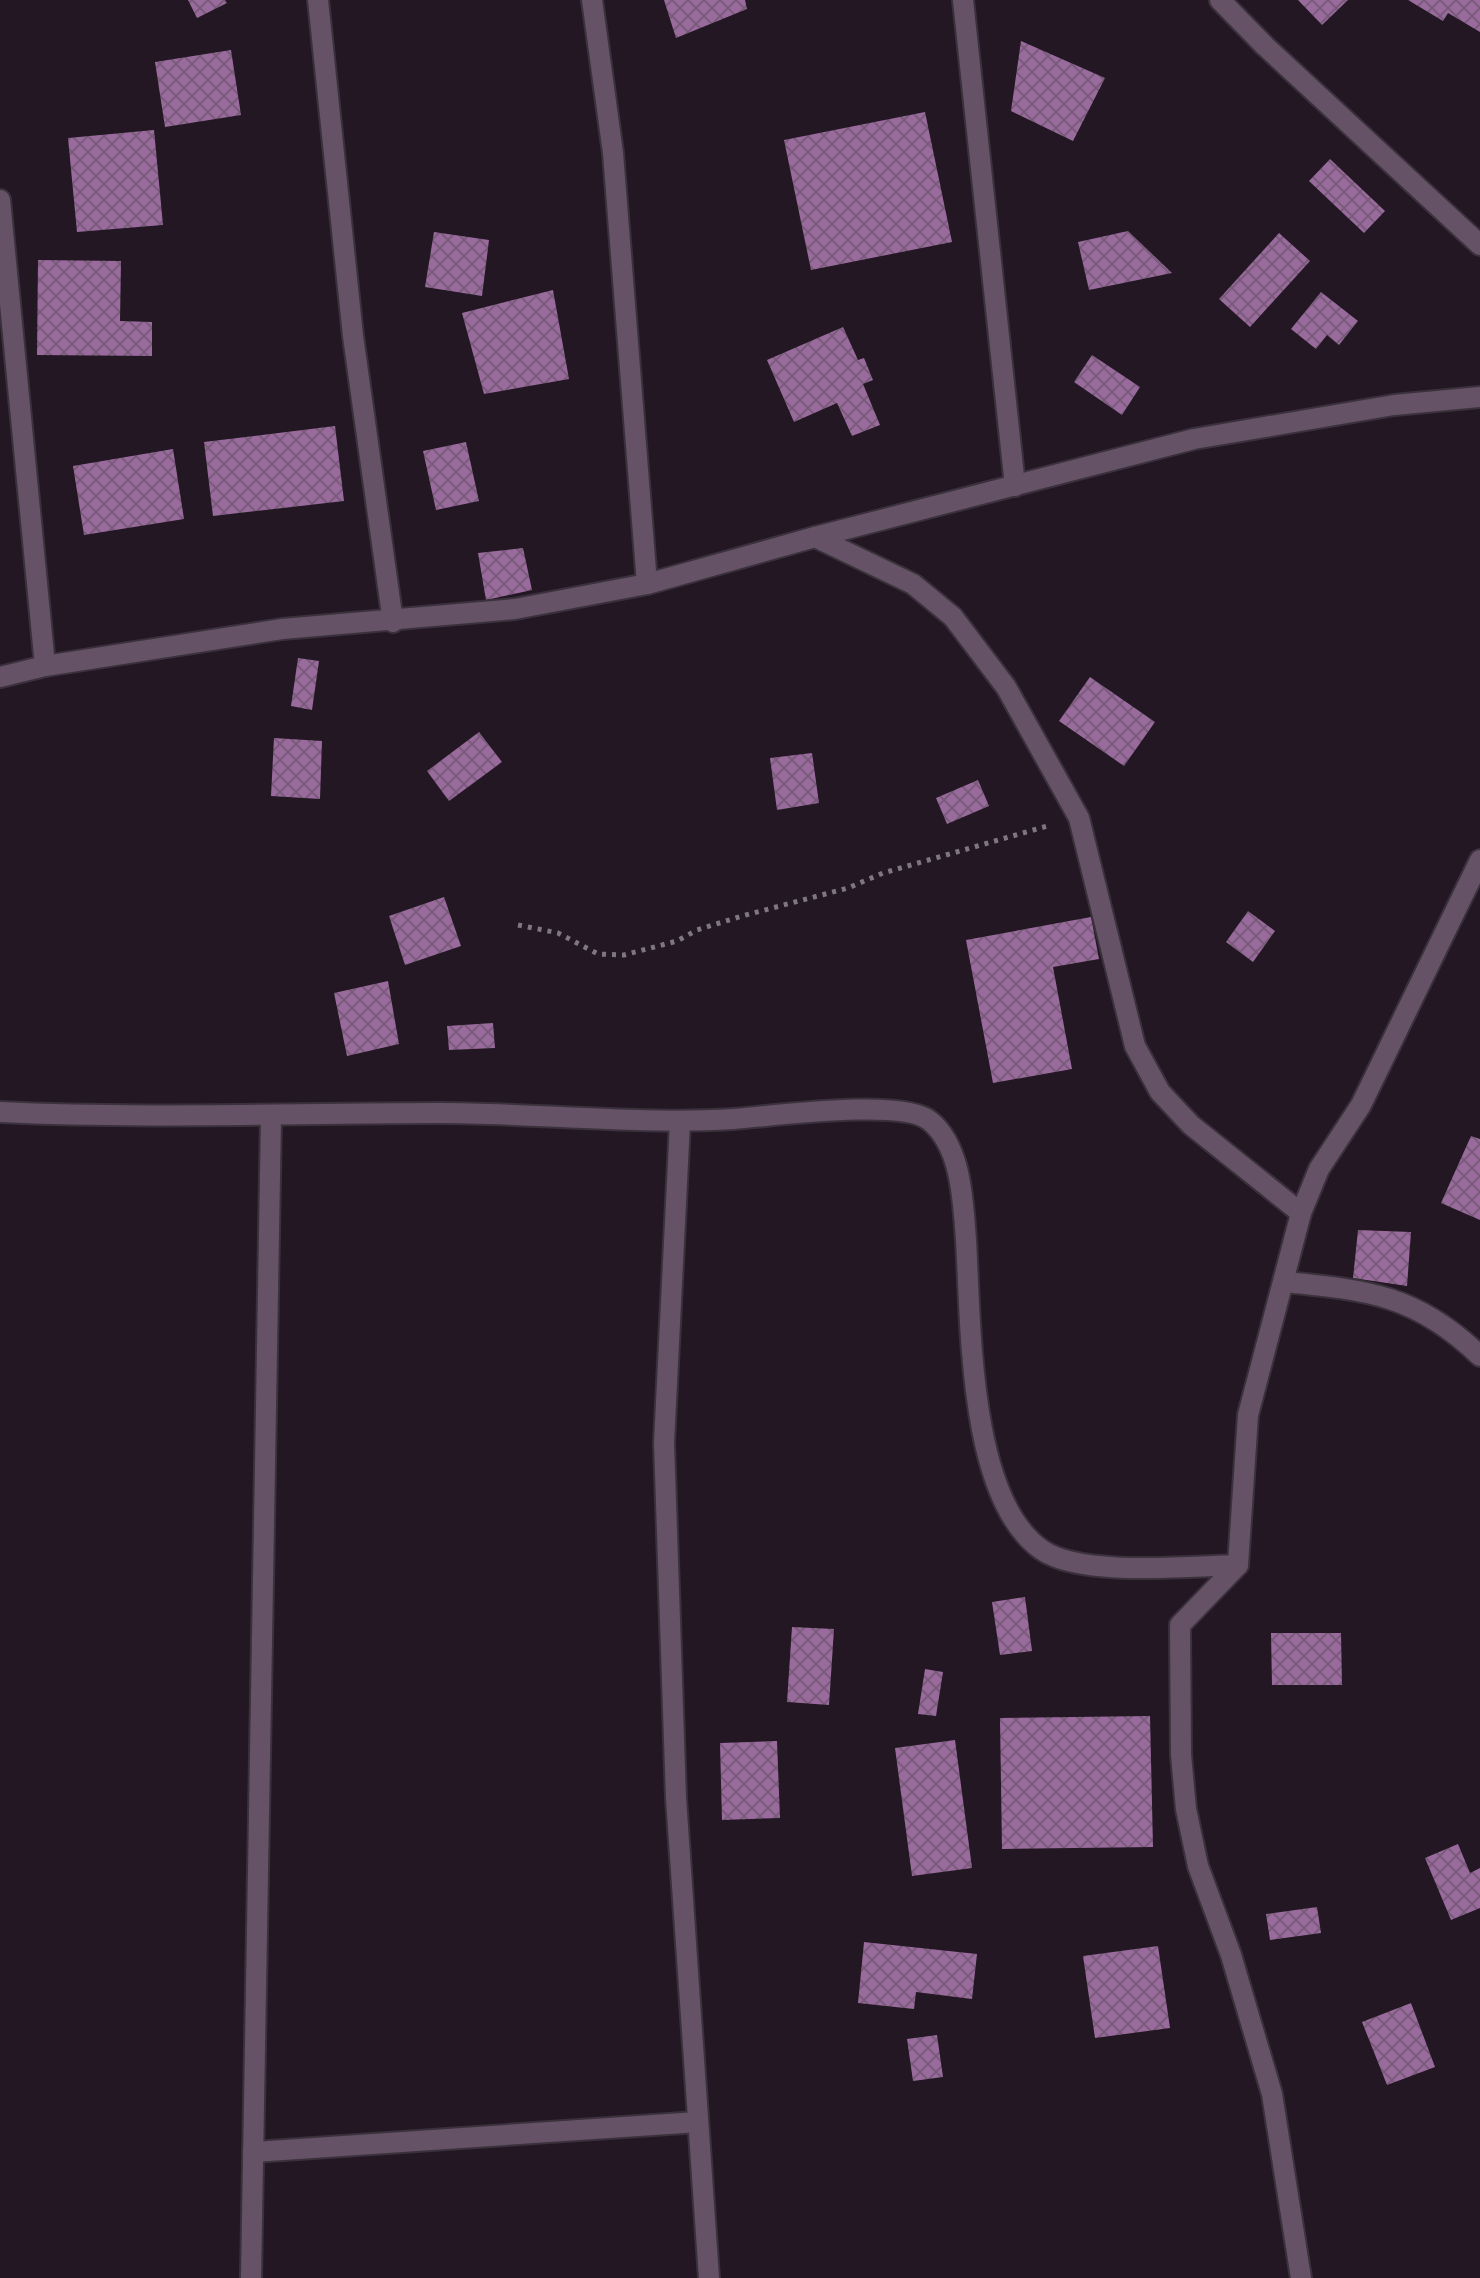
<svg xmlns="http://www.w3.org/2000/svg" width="1480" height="2278" font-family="Signika,sans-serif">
<defs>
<pattern id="building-cross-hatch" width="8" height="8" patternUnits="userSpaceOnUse" patternTransform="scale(2)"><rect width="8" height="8" fill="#996b9c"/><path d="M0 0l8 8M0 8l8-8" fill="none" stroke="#7a5b7c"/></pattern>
</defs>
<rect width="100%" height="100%" fill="#221723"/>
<g fill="url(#building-cross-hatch)">
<polygon points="188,0 225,0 227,3 197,18"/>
<polygon points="664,0 745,0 747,9 676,38"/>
<polygon points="1298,0 1348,0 1322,25"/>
<polygon points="1408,0 1480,0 1480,32 1448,13 1443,21"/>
<polygon points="1021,41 1105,78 1073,141 1011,111"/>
<polygon points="231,50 241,115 165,127 155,62"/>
<polygon points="925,112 952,242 811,270 784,140"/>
<polygon points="154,130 163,225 77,232 68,138"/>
<polygon points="1330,159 1385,211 1364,233 1309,181"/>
<polygon points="1128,231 1172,273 1089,290 1078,242"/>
<polygon points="434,232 489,240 482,296 425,287"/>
<polygon points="1279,233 1310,261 1250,327 1219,299"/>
<polygon points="38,260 121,261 120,321 152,322 152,356 37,355"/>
<polygon points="553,290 569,379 484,394 462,313"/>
<polygon points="1321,292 1358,321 1339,345 1327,335 1316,349 1291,329"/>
<polygon points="843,327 858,360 864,358 873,380 863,384 880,425 852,436 837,403 794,422 767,360"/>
<polygon points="1092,355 1140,387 1122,415 1074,382"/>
<polygon points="335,426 344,501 213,516 204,442"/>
<polygon points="466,442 479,501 436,510 423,451"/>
<polygon points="173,449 184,519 84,535 73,466"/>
<polygon points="523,548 532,590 486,600 478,553"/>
<polygon points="298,658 319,661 312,710 291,706"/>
<polygon points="1090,677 1155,722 1124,766 1059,721"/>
<polygon points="479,732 502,762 449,801 427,771"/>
<polygon points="274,738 322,741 320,799 271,796"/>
<polygon points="812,753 819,803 777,810 770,758"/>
<polygon points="978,780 989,806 947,824 936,798"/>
<polygon points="444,897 461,946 405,965 389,916"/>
<polygon points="1248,911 1275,931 1253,962 1226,942"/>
<polygon points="1091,917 1099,959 1053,967 1072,1069 993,1083 966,940"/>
<polygon points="388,981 399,1044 347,1056 334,993"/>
<polygon points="493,1023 495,1048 449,1050 447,1026"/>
<polygon points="1471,1136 1480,1139 1480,1220 1441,1203"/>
<polygon points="1358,1230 1411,1232 1407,1286 1353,1278"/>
<polygon points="1025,1597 1032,1651 1000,1655 992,1602"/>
<polygon points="792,1627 834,1629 829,1705 787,1702"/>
<polygon points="1271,1633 1341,1633 1342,1685 1272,1685"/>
<polygon points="925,1669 943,1672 936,1716 918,1714"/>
<polygon points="1150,1716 1153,1847 1002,1849 1000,1718"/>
<polygon points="955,1740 972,1868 912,1876 895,1748"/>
<polygon points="777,1741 780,1818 722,1820 720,1743"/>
<polygon points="1458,1844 1470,1873 1480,1868 1480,1908 1451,1920 1425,1858"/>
<polygon points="1317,1907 1321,1933 1270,1940 1266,1914"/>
<polygon points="864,1942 977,1954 972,1999 916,1992 914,2009 858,2003"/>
<polygon points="1158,1946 1170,2028 1095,2038 1083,1956"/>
<polygon points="1411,2003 1435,2067 1387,2085 1362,2022"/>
<polygon points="937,2035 943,2077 913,2081 907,2039"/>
</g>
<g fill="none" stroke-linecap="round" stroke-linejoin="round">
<g stroke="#3b313c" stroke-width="24">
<g id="minor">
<polyline points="318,0 353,336 393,622"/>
<polyline points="592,0 613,153 647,584"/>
<polyline points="963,0 1015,486"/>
<polyline points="1220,0 1265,46 1480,245"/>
<polyline points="0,200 45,666"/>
<polyline points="815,537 913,584 953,617 1006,687 1079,818 1135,1046 1160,1092 1191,1125 1301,1213"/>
<polyline points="0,677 45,666 282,629 515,609 647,584 815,537 1194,439 1394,405 1480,397"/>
<path d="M0 1112C147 1119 292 1113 439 1113 537 1113 635 1125 734 1119 773 1116 904 1098 930 1121 962 1147 963 1203 966 1240 971 1322 968 1499 1042 1550 1081 1577 1189 1566 1238 1565"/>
<polyline points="680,1122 664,1443 676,1798 709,2278"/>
<path d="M1285 1282C1368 1290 1417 1295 1480 1356"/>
<polyline points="253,2152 698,2122"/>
<polyline points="251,2278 271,1117"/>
<polyline points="1301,2278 1272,2094 1231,1955 1198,1866 1186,1809 1181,1755 1180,1625 1238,1565 1248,1415 1301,1213 1319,1169 1361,1105 1480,860"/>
</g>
</g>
<polyline stroke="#807681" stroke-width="5" stroke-dasharray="4 6" stroke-linecap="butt" points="518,925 558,933 598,954 624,955 677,941 697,930 742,916 848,888 883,873 1051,825"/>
<use href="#minor" stroke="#655266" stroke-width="20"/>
</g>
</svg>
